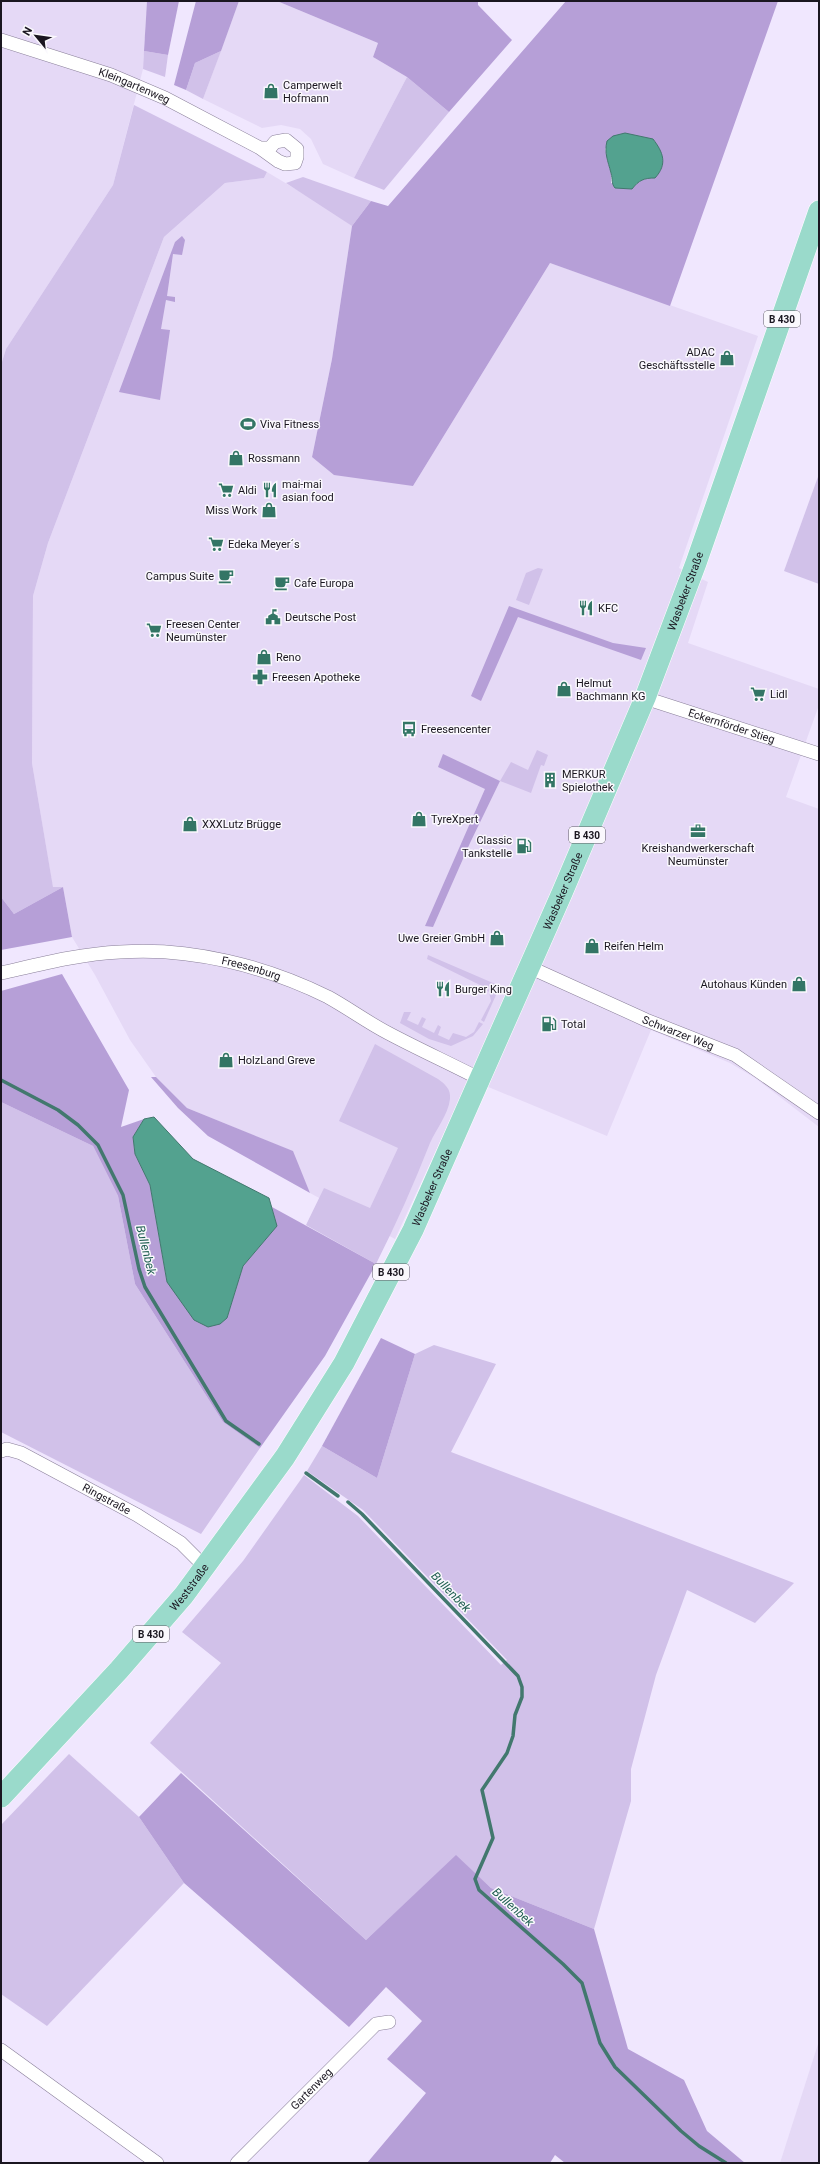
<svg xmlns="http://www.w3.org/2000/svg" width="820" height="2164" font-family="Roboto,sans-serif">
<rect width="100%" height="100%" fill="#f0e7fe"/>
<g fill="#e5d9f6">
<polygon points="1,1 147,1 143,69 113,185 6,349 1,365"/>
<polygon points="239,1 277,1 378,43 373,57 407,77 354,178 323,164 311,139 300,129 281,125 262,128 203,99"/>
<polygon points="267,172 329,209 352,226 332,359 312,457 413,486 550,263 758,336 679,568 708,582 688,643 819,689 819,705 786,797 819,809 819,1127 755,1078 730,1063 651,1030 607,1136 469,1079 395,1239 310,1193 292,1151 187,1108 156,1077 130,1040 95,975 72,937 63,887 53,888 32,763 33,596 48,543 164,237 225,183 264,178"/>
<polygon points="819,2041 819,2163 780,2163"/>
</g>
<g fill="#d1c1e9">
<polygon points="144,51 168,55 165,77 143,69"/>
<polygon points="221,51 203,99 186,90 195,63"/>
<polygon points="407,77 449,112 384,190 354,178"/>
<polygon points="134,105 267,172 264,178 225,183 164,237 48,543 33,596 32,763 53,887 63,887 14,914 1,897 1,365 6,349 113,185"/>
<polygon points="303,177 371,201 352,226 286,183"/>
<polygon points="819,474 819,584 784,571"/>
<polygon points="538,568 543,569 529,605 516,600 526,573"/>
<polygon points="537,750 548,755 544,766 541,765 531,793 500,781 511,762 528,770"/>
<polygon points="428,955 500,986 484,1022 481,1020 491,1001 489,992 484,987 427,959"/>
<polygon points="404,1012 411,1012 407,1020 418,1025 422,1017 426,1019 422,1027 434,1033 438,1025 441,1027 438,1035 449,1040 453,1033 466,1037 474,1032 479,1022 483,1024 473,1036 451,1046 429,1039 400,1023"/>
<path d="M375 1044 438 1079C445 1084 451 1089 450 1099 448 1115 436 1129 430 1143 414 1184 396 1224 376 1264L306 1225 324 1188 370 1208 398 1148 339 1121Z"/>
<polygon points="1,1102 93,1146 118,1196 135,1284 223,1422 260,1448 201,1534 1,1432"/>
<polygon points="434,1345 496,1364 451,1452 794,1583 755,1623 687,1590 656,1675 631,1769 631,1801 594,1929 491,1888 456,1856 366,1940 150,1743 221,1663 182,1632 243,1561 304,1475 358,1516 501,1665 507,1660 363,1510 307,1471 322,1446 377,1478 415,1354"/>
<polygon points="69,1754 139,1817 184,1883 47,2026 1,1994 1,1825"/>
</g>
<g fill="#b69fd7" fill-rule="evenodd">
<polygon points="147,1 179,1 168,55 144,51"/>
<polygon points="196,1 239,1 221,51 195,63 186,90 174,85"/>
<polygon points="277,1 478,1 478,5 512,40 449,112 407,77 373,57 378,43"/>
<path d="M566 1H778L670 306 550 263 413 486 334 475 312 457 332 359 352 226 371 201 388 206ZM605 148 655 178C644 178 639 180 632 189L611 183V174Z"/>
<polygon points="182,236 185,240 182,255 173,254 167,296 175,297 175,302 166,300 161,329 170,330 160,400 119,392 175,242"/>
<polygon points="509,606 613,643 646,648 641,660 518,617 481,701 471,696"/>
<polygon points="443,754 500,781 470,843 433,927 425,926 485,789 438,767"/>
<polygon points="63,887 72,937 1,950 1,897 14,914"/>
<polygon points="62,974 129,1090 121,1127 144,1119 133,1137 135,1154 150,1185 167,1282 227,1318 243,1266 276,1226 272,1207 376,1264 325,1356 260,1448 223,1422 135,1284 118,1196 93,1146 1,1102 1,991"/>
<polygon points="151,1077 156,1077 187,1108 293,1151 310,1193 208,1136 178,1108"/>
<polygon points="381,1338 415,1354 377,1478 322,1446"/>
<polygon points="181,1773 366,1940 456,1855 491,1888 594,1929 628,2049 684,2080 707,2131 745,2163 565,2163 555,2155 550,2163 367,2163 426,2093 387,2059 422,2021 386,1987 349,2027 184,1883 139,1817"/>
</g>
<g fill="#53a28f" stroke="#42786e">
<path d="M625 133 653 139C663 152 668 164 655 178 644 178 639 180 632 189L615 188C611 183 613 180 611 173 608 161 604 153 607 141L613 136Z"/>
<polygon points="154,1117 193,1159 269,1198 277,1226 243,1266 227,1318 220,1324 208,1327 194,1320 167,1282 150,1185 135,1154 133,1137 144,1119"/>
</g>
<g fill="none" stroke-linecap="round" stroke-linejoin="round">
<g stroke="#42786e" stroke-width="3.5">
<polyline points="1,1080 58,1110 78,1125 98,1145 123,1195 139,1269 145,1287 226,1421 259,1444"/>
<polyline points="306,1473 338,1496"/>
<polyline points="348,1502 362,1514 518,1676 522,1687 522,1697 515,1715 513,1736 507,1753 482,1790 493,1838 475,1879 479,1890 563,1964 582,1983 600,2043 615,2067 681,2131 699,2146 726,2163"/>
</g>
<g stroke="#897f99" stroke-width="14">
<g id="street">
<path id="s1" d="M1 40 111 75 165 98 260 148 278 161 285 164 295 163 297 157V149L286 140 275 142 270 148H260"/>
<path id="s2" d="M645 698 819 754"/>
<path id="s3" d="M529 967 646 1020 735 1055 819 1113"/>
<path id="s4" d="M1 973C41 964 79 954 120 952 191 947 265 966 328 997 348 1008 367 1022 388 1033 418 1049 449 1063 480 1079"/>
<path id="s5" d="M1 1451 7 1449 21 1453 137 1515 181 1543 204 1566"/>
<polyline points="1,2050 157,2163"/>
<path id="s6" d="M237 2163 376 2024 389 2022"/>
</g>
</g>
<g stroke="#fff" stroke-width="22">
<g id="primary">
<path id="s7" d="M1 1797 119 1670 184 1595 285 1457 344 1363 413 1230 562 893 645 698 696 563 819 211"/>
</g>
</g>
<use href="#street" stroke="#fff" stroke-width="13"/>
<use href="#primary" stroke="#9adacb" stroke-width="21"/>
</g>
<defs>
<g id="shop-bare" transform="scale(1.2)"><path d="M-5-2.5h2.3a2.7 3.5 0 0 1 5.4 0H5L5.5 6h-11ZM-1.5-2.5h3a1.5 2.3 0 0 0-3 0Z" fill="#337565" stroke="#faf8fd" stroke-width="2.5" paint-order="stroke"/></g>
<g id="stadium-bare" transform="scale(1.2)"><path d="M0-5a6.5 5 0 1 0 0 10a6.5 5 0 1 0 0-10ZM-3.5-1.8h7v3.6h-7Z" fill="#337565" stroke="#faf8fd" stroke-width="2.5" paint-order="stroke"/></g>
<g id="supermarket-bare" transform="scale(1.2)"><path d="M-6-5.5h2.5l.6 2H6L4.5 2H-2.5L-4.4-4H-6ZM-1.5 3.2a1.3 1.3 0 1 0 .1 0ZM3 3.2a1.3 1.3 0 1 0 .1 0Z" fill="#337565" stroke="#faf8fd" stroke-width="2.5" paint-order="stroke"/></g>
<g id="restaurant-bare" transform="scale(1.2)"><path d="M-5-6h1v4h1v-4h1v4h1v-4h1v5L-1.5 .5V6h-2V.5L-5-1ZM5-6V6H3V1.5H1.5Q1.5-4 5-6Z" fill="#337565" stroke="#faf8fd" stroke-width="2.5" paint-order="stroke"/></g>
<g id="cafe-bare" transform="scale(1.2)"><path d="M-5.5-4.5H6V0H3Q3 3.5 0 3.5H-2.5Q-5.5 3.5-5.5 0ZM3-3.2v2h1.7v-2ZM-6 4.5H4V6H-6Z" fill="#337565" stroke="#faf8fd" stroke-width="2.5" paint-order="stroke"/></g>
<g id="civic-bare" transform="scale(1.2)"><path d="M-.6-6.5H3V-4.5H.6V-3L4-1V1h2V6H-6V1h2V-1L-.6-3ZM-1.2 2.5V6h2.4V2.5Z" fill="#337565" stroke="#faf8fd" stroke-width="2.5" paint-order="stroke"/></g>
<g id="pharmacy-bare" transform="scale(1.2)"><path d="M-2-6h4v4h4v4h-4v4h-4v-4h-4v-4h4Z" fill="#337565" stroke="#faf8fd" stroke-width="2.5" paint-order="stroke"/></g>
<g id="bus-bare" transform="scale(1.2)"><path d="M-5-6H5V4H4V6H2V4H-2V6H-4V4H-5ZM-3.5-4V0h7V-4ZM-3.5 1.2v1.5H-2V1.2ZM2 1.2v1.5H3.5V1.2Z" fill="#337565" stroke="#faf8fd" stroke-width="2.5" paint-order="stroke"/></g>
<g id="building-bare" transform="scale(1.2)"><path d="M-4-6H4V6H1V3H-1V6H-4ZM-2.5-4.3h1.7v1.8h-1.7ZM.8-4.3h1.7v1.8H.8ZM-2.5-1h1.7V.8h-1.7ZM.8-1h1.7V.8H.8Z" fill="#337565" stroke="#faf8fd" stroke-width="2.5" paint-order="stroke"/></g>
<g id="office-bare" transform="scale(1.2)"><path d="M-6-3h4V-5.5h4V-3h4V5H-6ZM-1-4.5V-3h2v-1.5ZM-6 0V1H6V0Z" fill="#337565" stroke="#faf8fd" stroke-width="2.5" paint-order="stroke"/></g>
<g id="fuel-bare" transform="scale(1.2)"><path d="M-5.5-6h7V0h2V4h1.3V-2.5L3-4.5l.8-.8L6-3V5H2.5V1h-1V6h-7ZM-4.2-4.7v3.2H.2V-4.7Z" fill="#337565" stroke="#faf8fd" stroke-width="2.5" paint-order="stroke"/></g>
</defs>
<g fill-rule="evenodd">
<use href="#shop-bare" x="271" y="91"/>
<use href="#shop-bare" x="727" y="358"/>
<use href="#stadium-bare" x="248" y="424"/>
<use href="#shop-bare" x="236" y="458"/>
<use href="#supermarket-bare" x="226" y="490"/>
<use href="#restaurant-bare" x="270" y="490"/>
<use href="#shop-bare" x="269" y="510"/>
<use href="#supermarket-bare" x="216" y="544"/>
<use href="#cafe-bare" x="226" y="576"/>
<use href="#cafe-bare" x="282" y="583"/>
<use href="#restaurant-bare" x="586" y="608"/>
<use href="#civic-bare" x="273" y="617"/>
<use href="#supermarket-bare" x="154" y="630"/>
<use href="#shop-bare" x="264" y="657"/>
<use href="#pharmacy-bare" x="260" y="677"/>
<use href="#shop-bare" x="564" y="689"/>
<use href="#supermarket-bare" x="758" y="694"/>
<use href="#bus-bare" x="409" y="729"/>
<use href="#building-bare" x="550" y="780"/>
<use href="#shop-bare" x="419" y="819"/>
<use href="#shop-bare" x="190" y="824"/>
<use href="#office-bare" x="698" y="831"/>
<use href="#fuel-bare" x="524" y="846"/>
<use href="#shop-bare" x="497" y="938"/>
<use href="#shop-bare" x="592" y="946"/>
<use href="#shop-bare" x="799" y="984"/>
<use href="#restaurant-bare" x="443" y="989"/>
<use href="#fuel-bare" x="549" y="1024"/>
<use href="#shop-bare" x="226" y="1060"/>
</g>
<g text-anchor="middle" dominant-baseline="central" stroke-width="3" stroke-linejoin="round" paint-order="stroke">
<g fill="#faf8fd" stroke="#5d5a62" stroke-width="1">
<rect x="764" y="311" width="36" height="16" rx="3"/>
<rect x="569" y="827" width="36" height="16" rx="3"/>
<rect x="373" y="1264" width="36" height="16" rx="3"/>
<rect x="133" y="1626" width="36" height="16" rx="3"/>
</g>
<g font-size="10" font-weight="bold" fill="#1a1620">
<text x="782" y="319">B 430</text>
<text x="587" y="835">B 430</text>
<text x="391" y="1272">B 430</text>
<text x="151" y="1634">B 430</text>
</g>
<g font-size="11" fill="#1a1620" stroke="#faf8fd" text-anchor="start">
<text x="283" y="85">Camperwelt<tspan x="283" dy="13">Hofmann</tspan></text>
<text x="715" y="352" text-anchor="end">ADAC<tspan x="715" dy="13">Geschäftsstelle</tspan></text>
<text x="260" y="424">Viva Fitness</text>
<text x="248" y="458">Rossmann</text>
<text x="282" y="484">mai-mai<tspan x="282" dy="13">asian food</tspan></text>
<text x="238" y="490">Aldi</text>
<text x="257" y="510" text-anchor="end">Miss Work</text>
<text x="228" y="544">Edeka Meyer´s</text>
<text x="214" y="576" text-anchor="end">Campus Suite</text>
<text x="294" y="583">Cafe Europa</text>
<text x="598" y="608">KFC</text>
<text x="285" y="617">Deutsche Post</text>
<text x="166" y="624">Freesen Center<tspan x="166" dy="13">Neumünster</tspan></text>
<text x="276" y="657">Reno</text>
<text x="272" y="677">Freesen Apotheke</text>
<text x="576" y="683">Helmut<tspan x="576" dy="13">Bachmann KG</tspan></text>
<text x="770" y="694">Lidl</text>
<text x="421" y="729">Freesencenter</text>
<text x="562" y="774">MERKUR<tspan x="562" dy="13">Spielothek</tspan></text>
<text x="431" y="819">TyreXpert</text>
<text x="202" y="824">XXXLutz Brügge</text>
<text x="512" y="840" text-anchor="end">Classic<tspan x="512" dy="13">Tankstelle</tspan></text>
<text x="698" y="848" text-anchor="middle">Kreishandwerkerschaft<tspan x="698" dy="13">Neumünster</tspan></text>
<text x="485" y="938" text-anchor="end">Uwe Greier GmbH</text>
<text x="604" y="946">Reifen Helm</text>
<text x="787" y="984" text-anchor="end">Autohaus Künden</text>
<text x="455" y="989">Burger King</text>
<text x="561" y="1024">Total</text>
<text x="238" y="1060">HolzLand Greve</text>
</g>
<g font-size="11" fill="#1a1620" stroke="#faf8fd">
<text stroke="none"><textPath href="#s1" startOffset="141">Kleingartenweg</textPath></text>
<text stroke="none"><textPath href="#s7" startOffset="1399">Wasbeker Straße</textPath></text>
<text stroke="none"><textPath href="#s2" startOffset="91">Eckernförder Stieg</textPath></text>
<text stroke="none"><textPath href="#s7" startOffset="1075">Wasbeker Straße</textPath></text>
<text stroke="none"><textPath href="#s4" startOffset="254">Freesenburg</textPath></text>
<text stroke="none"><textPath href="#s3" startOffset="163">Schwarzer Weg</textPath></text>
<text stroke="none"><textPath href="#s7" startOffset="751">Wasbeker Straße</textPath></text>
<text stroke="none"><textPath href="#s5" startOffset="118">Ringstraße</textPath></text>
<text stroke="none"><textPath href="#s7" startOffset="282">Weststraße</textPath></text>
<text stroke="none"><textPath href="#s6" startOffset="105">Gartenweg</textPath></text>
</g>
<g font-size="12" font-style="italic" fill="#1d5d4f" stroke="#faf8fd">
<text transform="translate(146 1250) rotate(76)">Bullenbek</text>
<text transform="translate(451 1592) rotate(46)">Bullenbek</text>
<text transform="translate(513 1907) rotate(42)">Bullenbek</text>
</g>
</g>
<rect width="820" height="2164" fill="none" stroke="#1a1620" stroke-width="4"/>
<g transform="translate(36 36) rotate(299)" stroke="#faf8fd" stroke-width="3" paint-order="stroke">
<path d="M0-3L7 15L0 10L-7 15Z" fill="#1a1620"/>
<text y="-6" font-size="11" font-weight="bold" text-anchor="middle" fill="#1a1620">N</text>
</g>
</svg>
